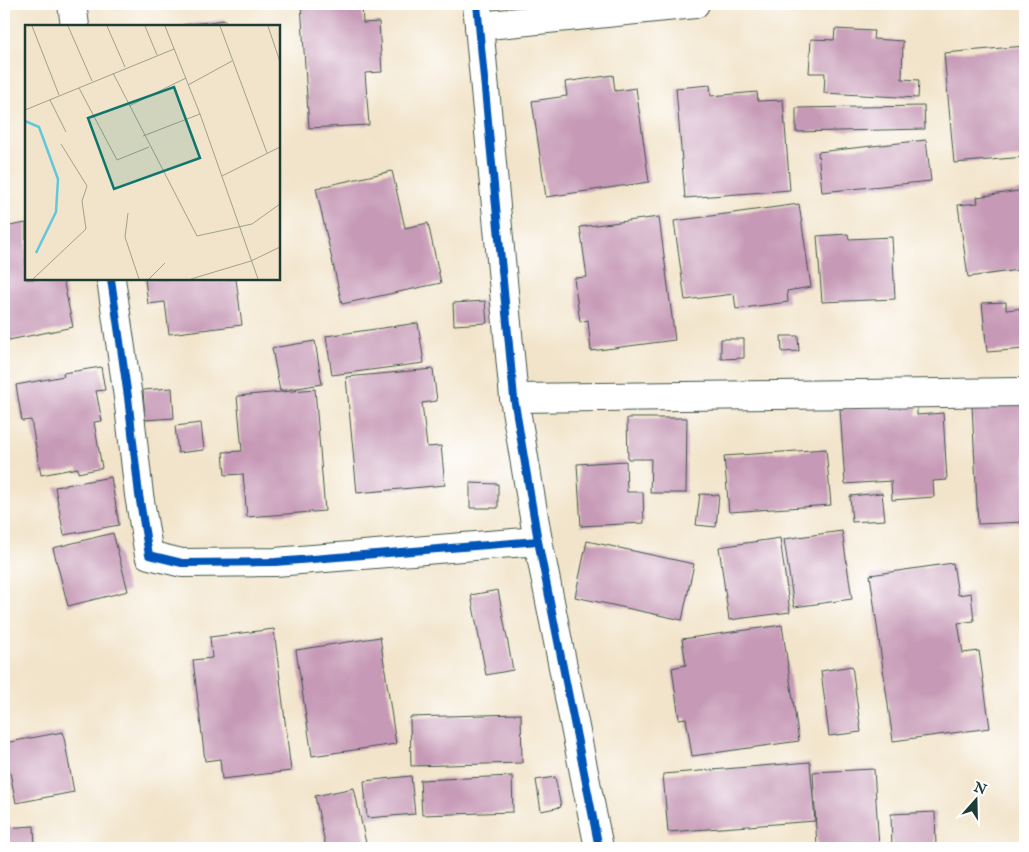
<svg xmlns="http://www.w3.org/2000/svg" width="1029" height="852" font-family="'IM FELL English',serif">
  <rect width="100%" height="100%" fill="#fff"/>
  <filter id="ink" filterUnits="userSpaceOnUse"><feTurbulence type="fractalNoise" baseFrequency=".02" numOctaves="2"/><feDisplacementMap in="SourceGraphic" scale="10" xChannelSelector="R" yChannelSelector="G"/><feConvolveMatrix kernelMatrix="1 2 1 2 8 2 1 2 1" color-interpolation-filters="sRGB"/></filter>
  <filter id="wash" filterUnits="userSpaceOnUse"><feTurbulence type="fractalNoise" baseFrequency=".0096" numOctaves="4" result="noise"/><feDisplacementMap in="SourceGraphic" scale="20" xChannelSelector="R" yChannelSelector="G"/><feGaussianBlur stdDeviation="1.12" result="paint"/><feColorMatrix in="noise" values="0 0 0 0 0 0 0 0 0 0 0 0 0 0 0 0 0 1.4 0 .05"/><feComposite in="paint" operator="in"/></filter>
  <g filter="url(#wash)">
    <rect width="100%" height="100%" fill="#f2e4ca"/>
    <g id="blocks">
      <g fill="#c699b6">
        <polygon points="301,4 362,4 363,23 379,22 382,72 365,73 369,125 309,128"/>
        <polygon points="225,20 226,26 184,26 184,25"/>
        <polygon points="835,29 874,31 873,39 903,41 902,79 919,80 918,98 824,93 825,73 809,73 811,39 834,40"/>
        <polygon points="1025,46 1025,157 954,163 944,53"/>
        <polygon points="613,75 615,91 636,88 649,182 546,197 532,101 567,96 565,82"/>
        <polygon points="710,85 711,96 757,92 758,101 783,100 790,190 685,198 676,88"/>
        <polygon points="924,106 925,129 796,132 796,108"/>
        <polygon points="926,140 931,181 822,192 818,152"/>
        <polygon points="392,171 405,228 428,223 441,283 342,304 316,188"/>
        <polygon points="1025,190 1025,269 968,277 958,205 978,203 977,197"/>
        <polygon points="799,204 811,287 787,291 788,302 736,309 734,294 685,300 674,221"/>
        <polygon points="659,217 675,340 591,351 588,320 580,322 574,278 587,277 580,227"/>
        <polygon points="26,223 26,279 63,279 73,327 4,341 4,227"/>
        <polygon points="848,234 849,239 892,237 895,299 822,302 817,236"/>
        <polygon points="145,279 236,279 242,325 169,334 165,302 148,304"/>
        <polygon points="485,301 487,323 454,325 453,303"/>
        <polygon points="1006,302 1006,310 1025,308 1025,349 987,352 982,303"/>
        <polygon points="418,323 424,363 332,375 326,336"/>
        <polygon points="781,336 798,336 799,351 782,352"/>
        <polygon points="721,339 744,339 744,358 721,359"/>
        <polygon points="315,341 322,384 280,391 272,348"/>
        <polygon points="101,367 105,390 96,391 102,421 94,422 102,468 78,473 78,468 41,475 31,420 22,421 16,385 64,376 63,373"/>
        <polygon points="433,369 437,401 422,403 427,447 441,446 445,485 357,493 346,377"/>
        <polygon points="172,388 174,418 145,420 143,390"/>
        <polygon points="315,389 325,511 247,517 243,474 225,475 223,452 242,451 237,396"/>
        <polygon points="1025,403 1025,522 978,524 972,406"/>
        <polygon points="917,404 917,415 943,413 947,480 933,481 934,497 892,500 891,481 845,484 840,409"/>
        <polygon points="627,418 687,418 686,493 650,493 651,459 628,459"/>
        <polygon points="201,423 204,450 178,453 175,426"/>
        <polygon points="826,449 831,505 729,512 724,456"/>
        <polygon points="626,461 627,492 643,492 644,523 581,526 577,464"/>
        <polygon points="111,477 119,525 64,535 55,487"/>
        <polygon points="470,483 498,484 498,508 470,508"/>
        <polygon points="882,493 885,520 852,522 850,496"/>
        <polygon points="700,494 719,495 716,527 696,525"/>
        <polygon points="842,531 852,599 794,607 784,539"/>
        <polygon points="113,533 128,591 68,606 53,548"/>
        <polygon points="780,538 790,612 729,620 719,547"/>
        <polygon points="587,541 694,564 682,620 575,597"/>
        <polygon points="953,563 958,595 971,593 974,621 958,623 963,653 979,651 990,728 893,741 870,575"/>
        <polygon points="498,590 513,670 486,675 471,595"/>
        <polygon points="782,625 799,741 692,756 686,718 679,719 672,668 686,665 682,639"/>
        <polygon points="274,629 291,771 222,779 220,759 205,761 193,660 212,658 210,637"/>
        <polygon points="380,637 396,744 312,756 296,650"/>
        <polygon points="852,666 861,732 829,736 821,671"/>
        <polygon points="521,714 522,763 411,766 410,717"/>
        <polygon points="63,732 74,792 16,803 4,743"/>
        <polygon points="810,762 815,821 668,832 663,774"/>
        <polygon points="874,769 879,848 817,848 813,772"/>
        <polygon points="411,776 415,814 367,818 364,781"/>
        <polygon points="512,776 513,812 422,815 420,780"/>
        <polygon points="555,777 561,807 541,811 536,780"/>
        <polygon points="354,788 367,848 326,848 315,796"/>
        <polygon points="935,812 936,848 892,848 891,814"/>
        <polygon points="34,826 35,848 4,848 4,828"/>
      </g>
    </g>
  </g>
  <g filter="url(#ink)">
    <use href="#blocks" fill-opacity="0" stroke="#3f564a" stroke-width="1"/>
    <g fill="none" stroke-linecap="round" stroke-linejoin="round">
      <defs>
        <g id="street">
          <polyline points="72,4 75,26"/>
          <polyline points="477,4 514,398 538,541 599,848"/>
          <polyline points="479,26 695,4"/>
          <polyline points="111,279 128,397 139,495 149,555 182,563 275,562 538,541"/>
          <polyline points="514,398 1025,392"/>
        </g>
      </defs>
      <use href="#street" stroke="#3f564a" stroke-width="30"/>
      <use href="#street" stroke="#fff" stroke-width="28"/>
      <defs>
        <g id="cycleway">
          <polyline points="477,4 514,398 538,541 599,848"/>
          <polyline points="111,279 128,397 139,495 149,555 182,563 275,562 538,541"/>
        </g>
      </defs>
      <use href="#cycleway" stroke="#fff" stroke-width="11"/>
      <use href="#cycleway" stroke="#0057b8" stroke-width="8"/>
    </g>
  </g>
  <g transform="translate(25 25)">
    <rect width="255" height="255" fill="#f2e4ca"/>
    <path fill="none" stroke="#60c7dd" stroke-width="2.5" d="M0,96L14,102L33,154L31,187L11,228"/>
    <path fill="none" stroke="#9ea18e" stroke-width="1" d="M7,1L34,70M43,1L67,56M82,1L100,42M120,1L132,30M140,1L175,89L233,254M195,1L242,128M243,1L255,37M88,48L172,211L227,199L255,179M163,60L207,36M54,63L92,135L124,122M25,75L41,107M104,81L161,53M0,85L149,24M118,111L175,89M197,151L255,122M103,188L100,212L114,254M8,254L61,204L57,176L62,161L36,119M124,254L140,238M166,254L226,236L255,222"/>
    <path fill="#0f766e" fill-opacity="0.15" stroke="#0f766e" stroke-width="2.5" d="M149,62L175,133L89,164L63,93Z"/>
    <rect width="255" height="255" fill="none" stroke="#1f3d34" stroke-width="2.5"/>
  </g>
  <rect width="1029" height="852" fill="none" stroke="#fff" stroke-width="20"/>
  <g transform="translate(976 800) rotate(20)" stroke="#ffffff" stroke-width="4" paint-order="stroke">
  <path d="M0-4L9 19L0 12L-9 19Z" fill="#1f3d34"/>
  <text y="-8" font-size="14" font-weight="bold" text-anchor="middle" fill="#1f3d34">N</text>
  </g>
</svg>
